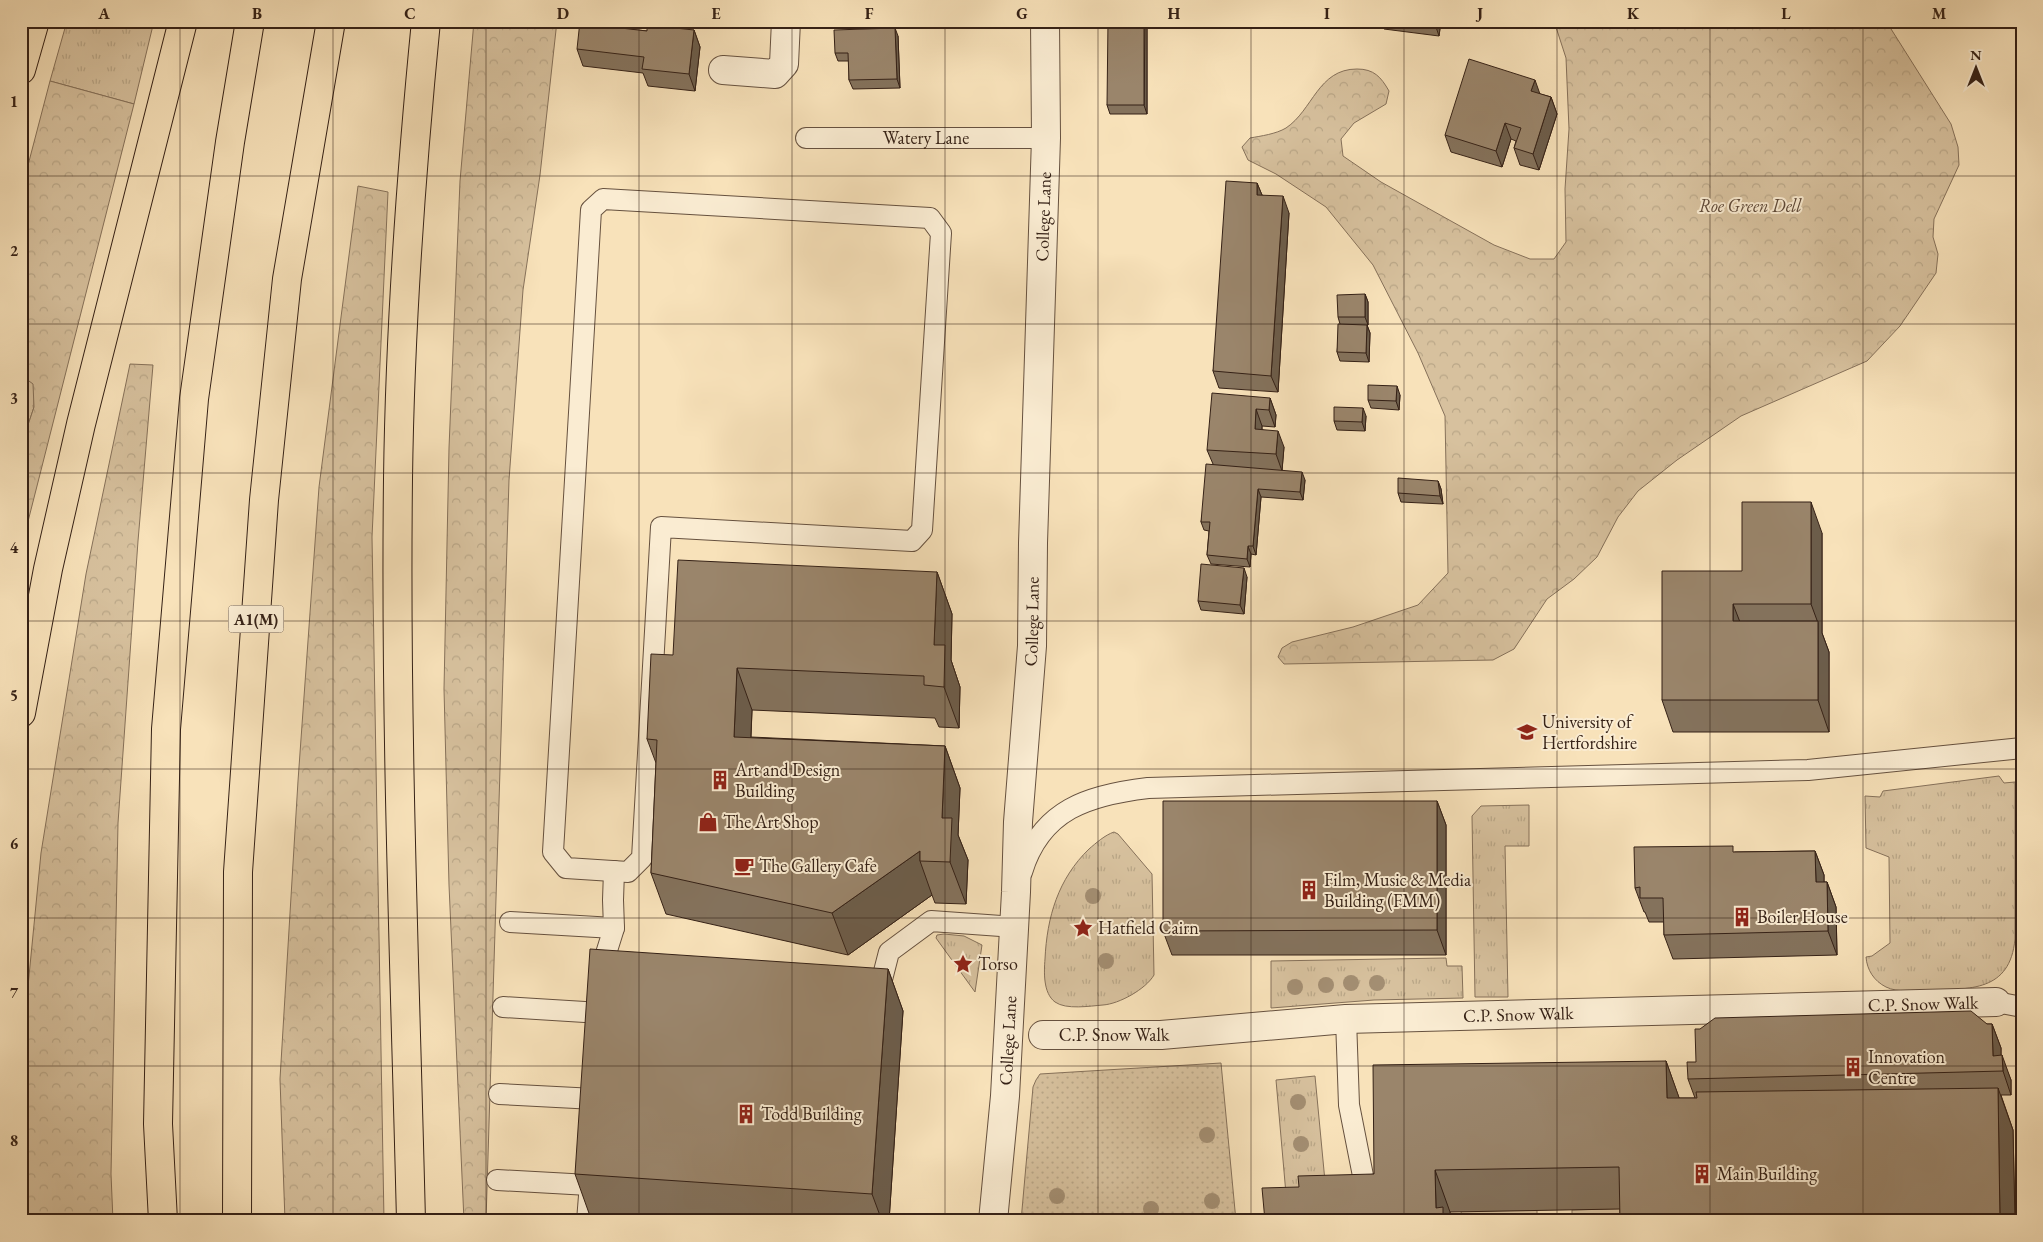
<svg xmlns="http://www.w3.org/2000/svg" width="2043" height="1242" font-family="'EB Garamond',serif">
  <defs>
    <pattern id="grass-tufts" width="24" height="20" patternUnits="userSpaceOnUse" patternTransform="scale(1.25)"><rect width="24" height="20" fill="#d7c19e"/><path d="M3 7l-1-3M5 7V3M7 7l1-3M15 17l-1-3M17 17v-4M19 17l1-3" fill="none" stroke="#b9a687"/></pattern>
    <pattern id="forest-crowns" width="20" height="18" patternUnits="userSpaceOnUse" patternTransform="scale(1.25)"><rect width="20" height="18" fill="#d7c19e"/><path d="M2 6a3 3 0 1 1 6 0M12 15a3 3 0 1 1 6 0" fill="none" stroke="#b9a687"/></pattern>
    <pattern id="park-dots" width="8" height="8" patternUnits="userSpaceOnUse" patternTransform="scale(1.25)"><rect width="8" height="8" fill="#d7c19e"/><path d="M2 2h.1M6 6h.1" fill="none" stroke="#b9a687" stroke-width="1.8" stroke-linecap="round"/></pattern>
  </defs>
  <rect width="100%" height="100%" fill="#f8e2ba"/>
  <filter id="stains"><feTurbulence type="fractalNoise" baseFrequency=".004" numOctaves="4"/><feColorMatrix values="0 0 0 0 .2 0 0 0 0 .09 0 0 0 0 .02 0 0 0 .5 -.17"/></filter>
  <radialGradient id="worn" r=".72"><stop offset=".6" stop-color="#630" stop-opacity="0"/><stop offset="1" stop-color="#630" stop-opacity=".3"/></radialGradient>
  <g fill="url(#grass-tufts)" stroke="#86715a">
    <polygon points="67,21 154,21 134,104 50,81"/>
    <polygon points="21,375 34,384 34,407 21,446"/>
    <path d="M1999,776L2004,783L2015,782V939C2010,992 1970,989 1928,990C1915,990 1898,993 1886,987C1874,981 1867,970 1866,957L1872,956L1890,943L1889,857L1866,848L1865,796L1880,797L1883,791Z"/>
    <polygon points="1529,805 1529,846 1505,846 1508,997 1475,997 1472,816 1481,806"/>
    <path d="M1114,832L1118,834L1152,874L1154,975C1146,989 1119,1004 1103,1005C1090,1006 1066,1010 1055,1002C1043,993 1044,972 1045,959C1047,917 1058,879 1089,849C1096,843 1105,835 1114,832Z"/>
    <polygon points="944,934 964,936 982,945 975,992 936,938 937,935"/>
    <polygon points="1446,958 1447,966 1462,966 1463,998 1374,1000 1271,1008 1271,961"/>
    <polygon points="1315,1076 1328,1213 1288,1217 1276,1080"/>
    <polygon points="1634,1208 1635,1221 1572,1221 1572,1210"/>
    <polygon points="1537,1210 1537,1221 1462,1221 1461,1211"/>
  </g>
  <g fill="url(#forest-crowns)" stroke="#86715a">
    <polygon points="474,21 557,21 540,175 523,290 509,480 486,1221 464,1221 449,885 444,689 449,448 460,181"/>
    <path d="M1554,21H1886L1951,124L1958,147L1959,165L1934,219L1933,237L1938,254L1936,273L1900,326L1867,361L1741,416L1677,460L1638,491L1618,517L1597,557L1574,579L1547,599L1514,649L1493,660L1284,664L1278,657L1282,648L1292,642L1353,627L1418,605L1448,573L1445,416L1418,353L1373,265L1326,207L1276,174L1248,160L1242,147L1250,138C1261,136 1276,134 1286,128C1313,110 1318,69 1357,69C1374,69 1381,77 1389,91L1386,104L1354,123L1341,139L1343,156L1381,182L1494,245L1530,259H1554L1566,242L1565,189L1569,129L1566,58Z"/>
    <polygon points="50,81 134,104 21,549 21,446 34,407 33,384 21,375 21,192"/>
    <polygon points="358,186 388,192 372,537 384,1221 285,1221 280,1079 298,781 319,487"/>
    <polygon points="130,364 153,365 138,541 118,823 111,1174 113,1221 21,1221 21,1058 41,853 86,574"/>
  </g>
  <polygon fill="url(#park-dots)" stroke="#86715a" points="1221,1063 1236,1221 1021,1221 1033,1087 1036,1080 1040,1074"/>
  <g fill="none" stroke-linecap="round" stroke-linejoin="round">
    <defs>
      <g id="lane">
        <path id="s1" d="M806,138H1046"/>
        <polygon points="603,199 930,218 941,233 922,530 912,541 661,527 642,858 628,872 566,868 553,852 591,210"/>
        <path d="M1022,872C1041,809 1089,795 1148,788L1808,770L2022,748"/>
        <polyline points="510,922 614,928"/>
        <polyline points="603,977 604,960 614,928 613,900 614,871"/>
        <polyline points="878,995 889,952 931,921 1015,927"/>
        <polyline points="1996,1002 2022,1007"/>
        <polyline points="503,1007 601,1013"/>
        <polyline points="1346,1019 1349,1105 1367,1196"/>
        <polyline points="499,1094 595,1099"/>
        <polyline points="497,1180 589,1185"/>
        <polyline points="587,1221 590,1183"/>
      </g>
      <g id="street">
        <polyline points="723,70 775,74 784,64 786,21"/>
        <path id="s2" d="M1043,1035H1161L1346,1019L1996,1002"/>
        <path id="s3" d="M993,1221L1005,1096L1016,892L1018,822L1032,646L1033,543L1046,138L1045,21"/>
      </g>
      <polyline id="primary" points="21,70 35,21"/>
      <g id="highway">
        <polyline points="21,713 48,569 81,424 183,21"/>
        <polyline points="163,1221 158,1124 166,729 194,399 230,142 250,21"/>
        <polyline points="237,1221 238,872 264,500 287,279 331,21"/>
        <path d="M411,1221C405,974 395,726 398,479C400,326 411,173 426,21"/>
      </g>
    </defs>
    <use href="#lane" stroke="#66513f" stroke-width="22"/>
    <use href="#street" stroke="#66513f" stroke-width="30"/>
    <use href="#primary" stroke="#352116" stroke-width="30"/>
    <use href="#highway" stroke="#352116" stroke-width="30"/>
    <use href="#lane" stroke="#faecd2" stroke-width="20"/>
    <use href="#street" stroke="#faecd2" stroke-width="28"/>
    <use href="#primary" stroke="#f8e2ba" stroke-width="28"/>
    <use href="#highway" stroke="#f8e2ba" stroke-width="28"/>
  </g>
  <g fill="#a38e72">
    <circle cx="1093" cy="896" r="8"/>
    <circle cx="1106" cy="961" r="8"/>
    <circle cx="1351" cy="983" r="8"/>
    <circle cx="1377" cy="983" r="8"/>
    <circle cx="1326" cy="985" r="8"/>
    <circle cx="1295" cy="987" r="8"/>
    <circle cx="1298" cy="1102" r="8"/>
    <circle cx="1207" cy="1135" r="8"/>
    <circle cx="1301" cy="1144" r="8"/>
    <circle cx="1057" cy="1196" r="8"/>
    <circle cx="1212" cy="1201" r="8"/>
    <circle cx="1151" cy="1209" r="8"/>
  </g>
  <g fill="#84725c" stroke="#352116">
    <polygon points="856,21 922,21 923,24 857,25"/>
    <polygon points="1145,21 1147,29 1147,114 1110,114 1107,105"/>
    <polygon points="1381,21 1441,21 1439,36 1384,29"/>
    <polygon points="611,25 611,27 647,31 694,30 700,47 695,91 648,86 643,73 583,66 577,49"/>
    <polygon points="898,36 900,88 853,89 849,80 849,61 838,61 835,53"/>
    <polygon points="1540,94 1551,97 1557,114 1539,170 1520,165 1514,148 1516,141 1511,139 1502,167 1451,152 1445,135"/>
    <polygon points="1257,183 1262,195 1289,213 1278,392 1219,388 1213,371"/>
    <polygon points="1365,294 1368,302 1368,325 1367,325 1370,333 1369,362 1340,361 1337,352 1340,324 1338,317"/>
    <polygon points="1400,395 1399,410 1371,408 1368,400"/>
    <polygon points="1270,398 1276,415 1275,427 1262,426 1262,429 1284,447 1282,470 1305,480 1303,500 1261,497 1256,555 1251,554 1250,567 1211,564 1207,555 1209,531 1204,530 1201,522 1213,464 1207,450"/>
    <polygon points="1366,416 1365,431 1337,430 1334,421"/>
    <polygon points="1438,481 1441,489 1443,504 1401,502 1398,493"/>
    <polygon points="1822,533 1822,633 1829,652 1829,732 1673,732 1662,700 1742,571"/>
    <polygon points="937,572 952,614 951,660 960,687 959,728 939,727 935,718 752,710 751,737 945,746 960,788 958,835 968,860 966,904 935,903 932,895 848,955 666,914 651,873 656,763 647,739 673,655"/>
    <polygon points="1247,577 1244,614 1201,610 1198,601"/>
    <polygon points="1437,801 1446,825 1446,955 1172,955 1163,931"/>
    <polygon points="1815,851 1824,875 1824,882 1827,882 1836,907 1837,955 1673,959 1664,935 1664,922 1649,922 1645,912 1644,912 1635,888 1735,852"/>
    <polygon points="888,969 903,1011 889,1221 658,1221 590,1216 575,1174"/>
    <polygon points="1987,1024 1992,1024 2001,1048 2001,1056 2011,1080 2011,1095 2001,1095 2013,1130 2015,1221 1620,1221 1620,1209 1450,1212 1450,1221 1265,1221 1299,1187 1374,1174 1666,1061 1679,1098 1695,1098 1688,1079 1696,1062"/>
  </g>
  <g fill="#6c5d4b" stroke="#352116">
    <polygon points="604,21 610,21 611,25 609,43 603,26"/>
    <polygon points="1145,21 1147,29 1147,114 1144,105"/>
    <polygon points="1434,21 1441,21 1439,36"/>
    <polygon points="895,28 898,36 900,88 897,79"/>
    <polygon points="694,30 700,47 695,91 689,74"/>
    <polygon points="1535,80 1541,97 1531,91"/>
    <polygon points="1551,97 1557,114 1539,170 1533,154"/>
    <polygon points="1505,123 1511,139 1502,167 1496,151"/>
    <polygon points="1257,183 1264,200 1257,195"/>
    <polygon points="1283,196 1289,213 1278,392 1271,376"/>
    <polygon points="1365,294 1368,302 1368,325 1365,317"/>
    <polygon points="1367,325 1370,333 1369,362 1366,353"/>
    <polygon points="1397,386 1400,395 1399,410 1396,401"/>
    <polygon points="1270,398 1276,415 1275,427 1269,410"/>
    <polygon points="1363,408 1366,416 1365,431 1362,422"/>
    <polygon points="1256,409 1262,426 1261,446 1255,429"/>
    <polygon points="1278,431 1284,447 1282,471 1276,454"/>
    <polygon points="1302,472 1305,480 1303,500 1300,492"/>
    <polygon points="1438,481 1441,489 1443,504 1440,496"/>
    <polygon points="1258,489 1261,497 1256,555 1253,546"/>
    <polygon points="1811,502 1822,533 1822,633 1829,652 1829,732 1818,700 1818,623 1811,604"/>
    <polygon points="1248,546 1251,554 1250,567 1247,559"/>
    <polygon points="1244,568 1247,577 1244,614 1240,605"/>
    <polygon points="937,572 952,614 951,660 960,687 959,728 944,687 934,645"/>
    <polygon points="1733,604 1745,635 1733,621"/>
    <polygon points="737,668 752,710 749,778 734,737"/>
    <polygon points="945,746 960,788 958,835 968,860 966,904 950,862 942,818"/>
    <polygon points="1437,801 1446,825 1446,955 1437,930"/>
    <polygon points="920,851 920,861 932,895 848,955 832,913"/>
    <polygon points="1815,851 1824,875 1824,907 1816,882"/>
    <polygon points="1827,882 1836,907 1837,955 1828,931"/>
    <polygon points="888,969 903,1011 889,1221 882,1221 872,1194"/>
    <polygon points="1992,1024 2001,1048 2001,1071 1993,1056"/>
    <polygon points="2002,1055 2011,1080 2011,1095 2003,1071"/>
    <polygon points="1666,1061 1681,1103 1667,1098"/>
    <polygon points="1998,1088 2013,1130 2015,1221 2000,1221"/>
    <polygon points="1435,1170 1450,1212 1450,1221 1440,1221 1436,1208"/>
  </g>
  <g fill="#9a856b" stroke="#352116">
    <polygon points="580,21 604,21 603,26 647,31 647,25 694,30 689,74 642,69 644,57 577,49"/>
    <polygon points="1108,21 1144,21 1144,105 1107,105"/>
    <polygon points="895,28 897,79 849,80 848,53 835,53 834,30"/>
    <polygon points="1469,59 1535,80 1531,91 1551,97 1533,154 1514,148 1521,128 1505,123 1496,151 1445,135"/>
    <polygon points="1226,181 1257,183 1257,195 1283,196 1271,376 1213,371"/>
    <polygon points="1365,294 1365,317 1338,317 1337,295"/>
    <polygon points="1338,324 1367,325 1366,353 1337,352"/>
    <polygon points="1368,385 1397,386 1396,401 1368,400"/>
    <polygon points="1212,393 1270,398 1269,410 1256,409 1255,429 1278,431 1276,454 1207,450"/>
    <polygon points="1334,407 1363,408 1362,422 1334,421"/>
    <polygon points="1206,464 1302,472 1300,492 1258,489 1253,546 1248,546 1247,559 1207,555 1210,522 1201,522"/>
    <polygon points="1398,478 1438,481 1440,496 1398,493"/>
    <polygon points="1742,502 1811,502 1811,604 1733,604 1733,621 1818,621 1818,700 1662,700 1662,571 1742,571"/>
    <polygon points="678,560 937,572 934,645 945,645 944,687 924,685 924,676 737,668 734,737 945,746 942,818 952,818 950,862 920,861 920,851 832,913 651,873 657,740 647,739 651,654 673,655"/>
    <polygon points="1201,564 1244,568 1240,605 1198,601"/>
    <polygon points="1163,801 1437,801 1437,930 1163,931"/>
    <polygon points="1733,846 1733,852 1815,851 1816,882 1827,882 1828,931 1664,935 1663,898 1640,898 1640,887 1635,888 1634,847"/>
    <polygon points="590,949 888,969 872,1194 575,1174"/>
    <polygon points="1971,1011 1987,1024 1992,1024 1993,1056 2002,1055 2003,1071 1688,1079 1687,1062 1696,1062 1695,1029 1700,1029 1715,1018"/>
    <polygon points="1666,1061 1667,1098 1697,1098 1696,1092 1998,1088 2000,1221 1620,1221 1619,1167 1435,1170 1436,1208 1443,1207 1443,1221 1265,1221 1262,1188 1299,1187 1298,1176 1374,1174 1373,1065"/>
  </g>
  <path fill="none" stroke="#352116" stroke-width="1" stroke-opacity="0.55" d="M180,21V1221M333,21V1221M486,21V1221M639,21V1221M792,21V1221M945,21V1221M1098,21V1221M1251,21V1221M1404,21V1221M1557,21V1221M1710,21V1221M1863,21V1221M21,176H2022M21,324H2022M21,473H2022M21,621H2022M21,769H2022M21,918H2022M21,1066H2022"/>
  <defs>
    <symbol id="university-bare" viewBox="-9 -9 18 18"><path d="M0-5L7-2L0 1L-7-2ZM-4 1L0 2.5L4 1V4Q0 6-4 4Z" fill="#8f2418" stroke="#faecd2" stroke-width="2.5" paint-order="stroke"/></symbol>
    <symbol id="building-bare" viewBox="-9 -9 18 18"><path d="M-4-6H4V6H1V3H-1V6H-4ZM-2.5-4.3h1.7v1.8h-1.7ZM.8-4.3h1.7v1.8H.8ZM-2.5-1h1.7V.8h-1.7ZM.8-1h1.7V.8H.8Z" fill="#8f2418" stroke="#faecd2" stroke-width="2.5" paint-order="stroke"/></symbol>
    <symbol id="shop-bare" viewBox="-9 -9 18 18"><path d="M-5-2.5h2.3a2.7 3.5 0 0 1 5.4 0H5L5.5 6h-11ZM-1.5-2.5h3a1.5 2.3 0 0 0-3 0Z" fill="#8f2418" stroke="#faecd2" stroke-width="2.5" paint-order="stroke"/></symbol>
    <symbol id="cafe-bare" viewBox="-9 -9 18 18"><path d="M-5.5-4.5H6V0H3Q3 3.5 0 3.5H-2.5Q-5.5 3.5-5.5 0ZM3-3.2v2h1.7v-2ZM-6 4.5H4V6H-6Z" fill="#8f2418" stroke="#faecd2" stroke-width="2.5" paint-order="stroke"/></symbol>
    <symbol id="sight-bare" viewBox="-9 -9 18 18"><path d="M0-6L1.8-2.2L6-1.7L2.9 1.2L3.7 5.4L0 3.3L-3.7 5.4L-2.9 1.2L-6-1.7L-1.8-2.2Z" fill="#8f2418" stroke="#faecd2" stroke-width="2.5" paint-order="stroke"/></symbol>
  </defs>
  <g fill-rule="evenodd">
    <use href="#university-bare" x="1513" y="718" width="28" height="28"/>
    <use href="#building-bare" x="706" y="766" width="28" height="28"/>
    <use href="#shop-bare" x="694" y="808" width="28" height="28"/>
    <use href="#cafe-bare" x="730" y="852" width="28" height="28"/>
    <use href="#building-bare" x="1295" y="876" width="28" height="28"/>
    <use href="#building-bare" x="1728" y="903" width="28" height="28"/>
    <use href="#sight-bare" x="1069" y="914" width="28" height="28"/>
    <use href="#sight-bare" x="949" y="950" width="28" height="28"/>
    <use href="#building-bare" x="1839" y="1053" width="28" height="28"/>
    <use href="#building-bare" x="732" y="1100" width="28" height="28"/>
    <use href="#building-bare" x="1688" y="1160" width="28" height="28"/>
  </g>
  <g text-anchor="middle" stroke-width="4" stroke-linejoin="round" paint-order="stroke">
    <rect fill="#faecd2" stroke="#705e4e" stroke-width="1" x="228.5" y="605.5" width="55" height="27" rx="4"/>
    <g font-size="16" font-weight="bold" fill="#352116">
      <text x="256" y="625">A1(M)</text>
    </g>
    <g font-size="18" fill="#352116" stroke="#faecd2">
      <text dy="6" stroke="none"><textPath href="#s1" startOffset="120">Watery Lane</textPath></text>
      <text dy="6" stroke="none"><textPath href="#s3" startOffset="1006">College Lane</textPath></text>
      <text dy="6" stroke="none"><textPath href="#s3" startOffset="601">College Lane</textPath></text>
      <text dy="6" stroke="none"><textPath href="#s2" startOffset="881">C.P. Snow Walk</textPath></text>
      <text dy="6" stroke="none"><textPath href="#s2" startOffset="476">C.P. Snow Walk</textPath></text>
      <text dy="6" stroke="none"><textPath href="#s2" startOffset="71">C.P. Snow Walk</textPath></text>
      <text dy="6" stroke="none"><textPath href="#s3" startOffset="181">College Lane</textPath></text>
    </g>
    <g font-size="18" font-style="italic" fill="#5e4938" stroke="#faecd2">
      <text x="1750" y="212">Roe Green Dell</text>
    </g>
    <g font-size="18" fill="#352116" stroke="#faecd2" text-anchor="start">
      <text x="1542" y="728">University of<tspan x="1542" dy="21">Hertfordshire</tspan></text>
      <text x="735" y="776">Art and Design<tspan x="735" dy="21">Building</tspan></text>
      <text x="723" y="828">The Art Shop</text>
      <text x="759" y="872">The Gallery Cafe</text>
      <text x="1324" y="886">Film, Music &amp; Media<tspan x="1324" dy="21">Building (FMM)</tspan></text>
      <text x="1757" y="923">Boiler House</text>
      <text x="1098" y="934">Hatfield Cairn</text>
      <text x="978" y="970">Torso</text>
      <text x="1868" y="1063">Innovation<tspan x="1868" dy="21">Centre</tspan></text>
      <text x="761" y="1120">Todd Building</text>
      <text x="1717" y="1180">Main Building</text>
    </g>
  </g>
  <rect width="2043" height="1242" fill="none" stroke="#f8e2ba" stroke-width="55"/>
  <g transform="translate(1976 68)" stroke="#faecd2" stroke-width="4" paint-order="stroke">
  <path d="M0-4L9 19L0 12L-9 19Z" fill="#352116"/>
  <text y="-8" font-size="14" font-weight="bold" text-anchor="middle" fill="#352116">N</text>
  </g>
  <rect x="28" y="28" width="1988" height="1186" fill="none" stroke="#352116" stroke-width="2"/>
  <g font-size="16" text-anchor="middle" font-weight="bold" fill="#352116">
    <text x="104" y="19">A</text>
    <text x="257" y="19">B</text>
    <text x="410" y="19">C</text>
    <text x="563" y="19">D</text>
    <text x="716" y="19">E</text>
    <text x="869" y="19">F</text>
    <text x="1022" y="19">G</text>
    <text x="1174" y="19">H</text>
    <text x="1327" y="19">I</text>
    <text x="1480" y="19">J</text>
    <text x="1633" y="19">K</text>
    <text x="1786" y="19">L</text>
    <text x="1939" y="19">M</text>
    <text x="14" y="107">1</text>
    <text x="14" y="256">2</text>
    <text x="14" y="404">3</text>
    <text x="14" y="553">4</text>
    <text x="14" y="701">5</text>
    <text x="14" y="849">6</text>
    <text x="14" y="998">7</text>
    <text x="14" y="1146">8</text>
  </g>
  <rect width="100%" height="100%" filter="url(#stains)"/>
  <rect width="100%" height="100%" fill="url(#worn)"/>
</svg>
